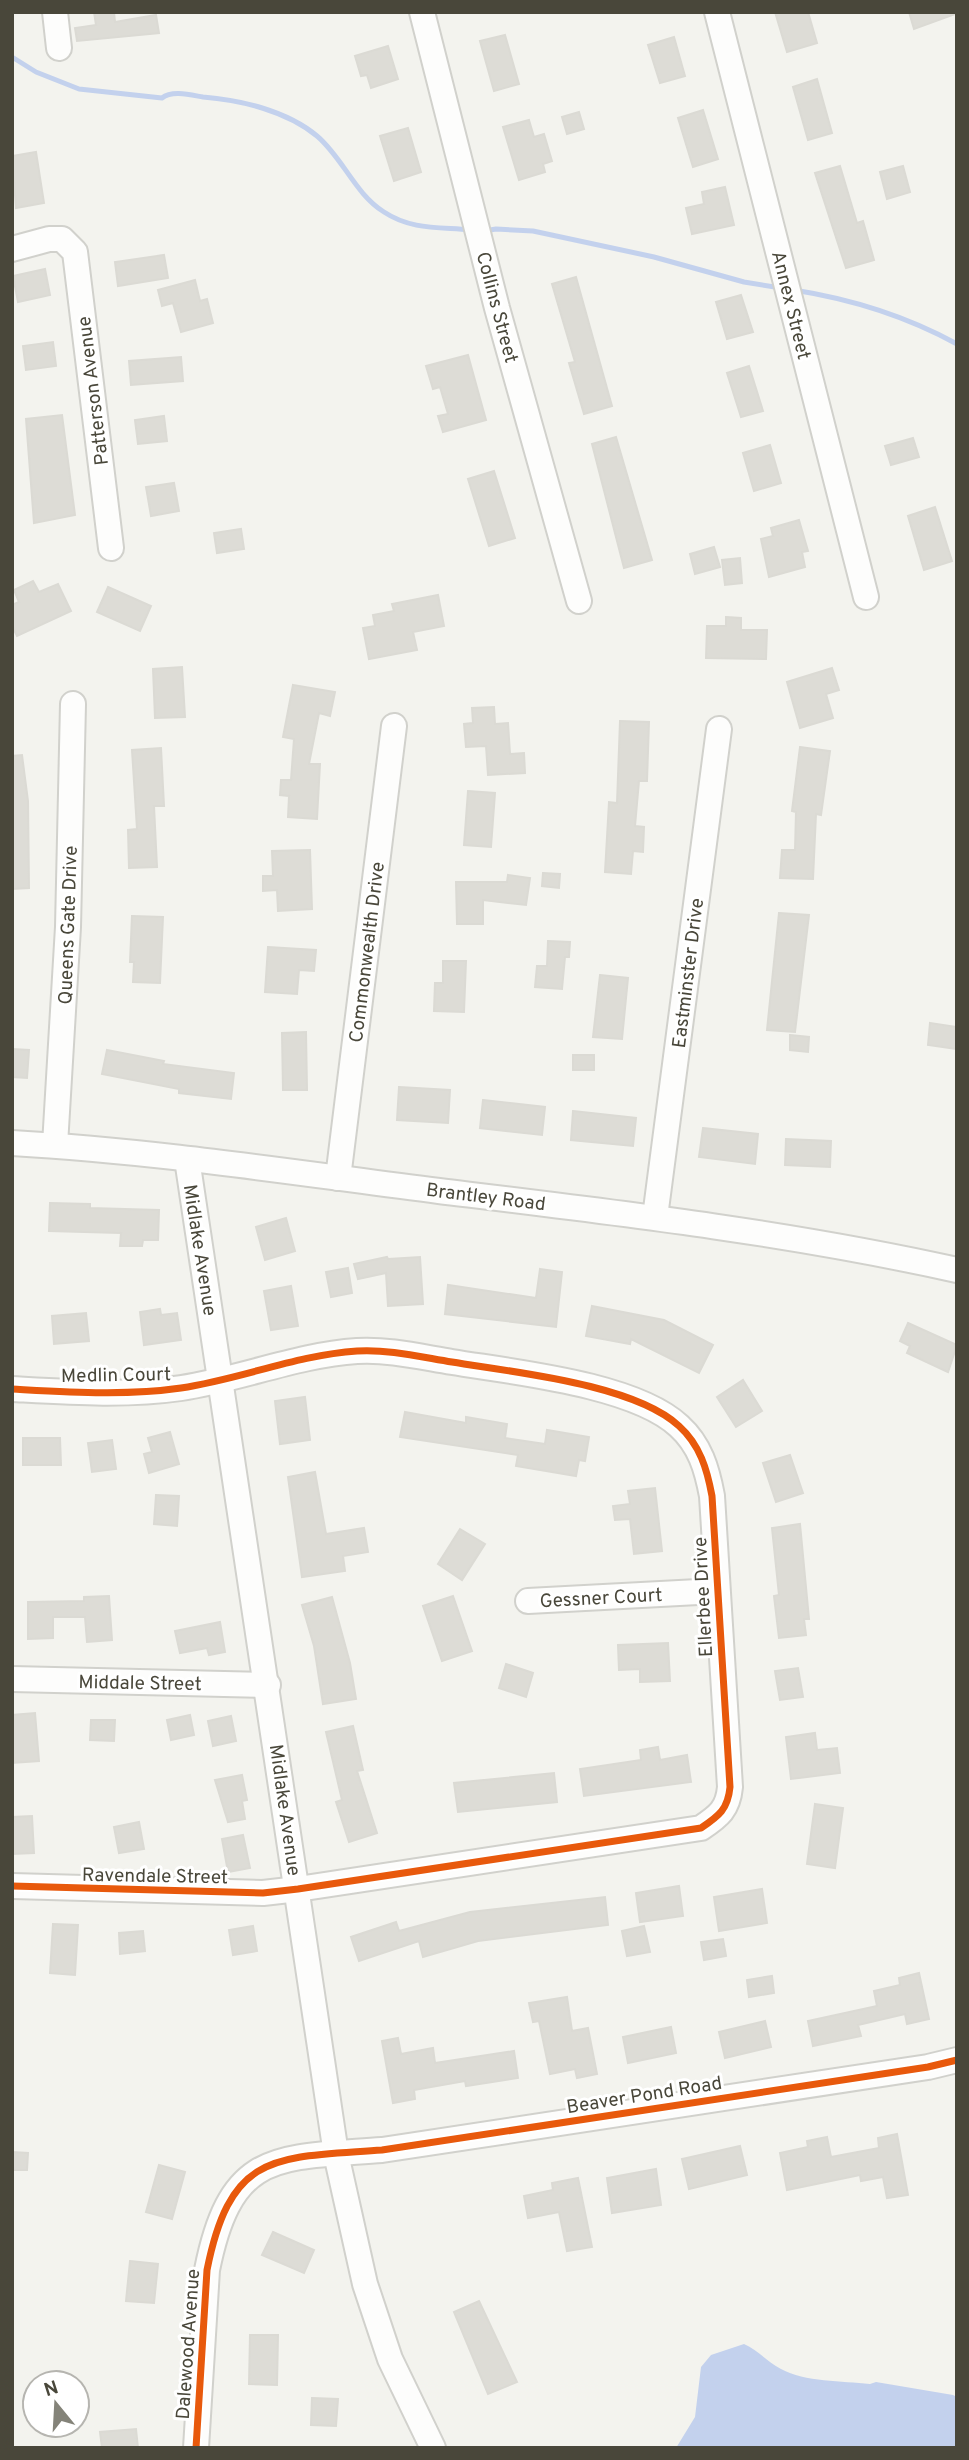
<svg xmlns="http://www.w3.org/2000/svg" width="969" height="2460" font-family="Overpass,sans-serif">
  <rect width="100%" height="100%" fill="#f3f3ee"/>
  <path fill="#c3d1ed" d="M744,2344C758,2350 767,2362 781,2369C805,2382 842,2381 870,2384L876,2382L953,2395L957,2397V2448H676L695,2417L701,2367L711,2355Z"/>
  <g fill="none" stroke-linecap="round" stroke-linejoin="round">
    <g stroke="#c3d1ed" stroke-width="5">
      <path d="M12,57L36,72L79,89L162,98C172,90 191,95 203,97C241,100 287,111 317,136C343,158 355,194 384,212C411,230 440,227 470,230"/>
      <polyline points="484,231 496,229 533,231 654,257 744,282 781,288"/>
      <path d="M794,290C851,299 906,316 957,344"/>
    </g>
  </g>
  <g fill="#dddcd6" stroke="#dbdad4" stroke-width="2">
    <polygon points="94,12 114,12 115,22 156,15 159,33 77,41 75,28 96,25"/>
    <polygon points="775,12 808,12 817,43 787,52"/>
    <polygon points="909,12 955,12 955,14 914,29"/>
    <polygon points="505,35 519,84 494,91 480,41"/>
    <polygon points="674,37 685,76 660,83 648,45"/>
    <polygon points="388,46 398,79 371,88 367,75 361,76 355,56"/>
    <polygon points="817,79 832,133 808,140 793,87"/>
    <polygon points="703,110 718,159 693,167 678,118"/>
    <polygon points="579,112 584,129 567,134 562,117"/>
    <polygon points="529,120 534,137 544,134 552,161 543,164 545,172 519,180 503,127"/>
    <polygon points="408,128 421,172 394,181 380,136"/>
    <polygon points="36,152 44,203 16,208 12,156"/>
    <polygon points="840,166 857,223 863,221 874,260 846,268 815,173"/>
    <polygon points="903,166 910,192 887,199 880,172"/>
    <polygon points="725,187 734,225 692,234 686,208 704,204 702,192"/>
    <polygon points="164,255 168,278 118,286 115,262"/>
    <polygon points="45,269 50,295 18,302 13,276"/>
    <polygon points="576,277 612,406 584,414 569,363 575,362 552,284"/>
    <polygon points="195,280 200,301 207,299 213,323 181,332 173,303 162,306 158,290"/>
    <polygon points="741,295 753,332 727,339 716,302"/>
    <polygon points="53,342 56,366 26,370 23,346"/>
    <polygon points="468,355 486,420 443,432 438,416 448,414 440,387 433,389 426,366"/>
    <polygon points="181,357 183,381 131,385 129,361"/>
    <polygon points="749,366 763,411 741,417 727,373"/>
    <polygon points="62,415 75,515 34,523 26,419"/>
    <polygon points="164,416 167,441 138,444 135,420"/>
    <polygon points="616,437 652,560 624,568 592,444"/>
    <polygon points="913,438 919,457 891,465 885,446"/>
    <polygon points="770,445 781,483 754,491 743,453"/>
    <polygon points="494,471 515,538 489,546 468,479"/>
    <polygon points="174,483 179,511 151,516 146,487"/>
    <polygon points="935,507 952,561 924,570 908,516"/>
    <polygon points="799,520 808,551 802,552 805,567 769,577 761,539 773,536 771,528"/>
    <polygon points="241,529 244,549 217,553 214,533"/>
    <polygon points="714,547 720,567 695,574 690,554"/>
    <polygon points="740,558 742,583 725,585 722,560"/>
    <polygon points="33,581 39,592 58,584 71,611 17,636 12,626 12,605 19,602 14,590"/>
    <polygon points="108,587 151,606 140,631 97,612"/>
    <polygon points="438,595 444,626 413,632 417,650 369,659 363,628 375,626 373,615 394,611 392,604"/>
    <polygon points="726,617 741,618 741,630 767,630 766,659 706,658 707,626 726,626"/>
    <polygon points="182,667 185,717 155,718 153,669"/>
    <polygon points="832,668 839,690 826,694 833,718 800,728 787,682"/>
    <polygon points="293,685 335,692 330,716 319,713 309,764 320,764 317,819 288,817 289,796 280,795 281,780 291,780 294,739 283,737"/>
    <polygon points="494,707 495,724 508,723 510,754 524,753 525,773 488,775 486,746 466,747 464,724 473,723 472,708"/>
    <polygon points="620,721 649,722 647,781 639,781 635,826 644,827 643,852 633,851 631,874 605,872 609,802 617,803"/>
    <polygon points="800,747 830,751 821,815 816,814 813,879 780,878 782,850 795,850 796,812 792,811"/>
    <polygon points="161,748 164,806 154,806 157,867 129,868 128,830 137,829 132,750"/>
    <polygon points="22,755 28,801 29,888 12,889 12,756"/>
    <polygon points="468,791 495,793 491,847 464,845"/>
    <polygon points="310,850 312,909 278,911 277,890 263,891 263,876 273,876 272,851"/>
    <polygon points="543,873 560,874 559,888 542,886"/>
    <polygon points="508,875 530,878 526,905 483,900 483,924 457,924 456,882 507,882"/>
    <polygon points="779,913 809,915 795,1032 767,1030"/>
    <polygon points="132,916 163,917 160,983 133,982 134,962 130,962"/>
    <polygon points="548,941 570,942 569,957 565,957 562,989 535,987 537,966 547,966"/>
    <polygon points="268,947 316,950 314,971 299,970 297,994 265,992"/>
    <polygon points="443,961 466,961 464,1012 434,1011 435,983 443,983"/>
    <polygon points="600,975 628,978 622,1039 593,1037"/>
    <polygon points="930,1023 957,1027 957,1049 928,1045"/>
    <polygon points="306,1032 307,1090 283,1090 282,1033"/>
    <polygon points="790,1035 809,1037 808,1052 790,1050"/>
    <polygon points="12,1049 29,1050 27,1078 12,1077"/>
    <polygon points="107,1050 164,1061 163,1064 234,1073 231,1099 179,1093 179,1089 102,1074"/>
    <rect x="573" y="1055" width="21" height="15"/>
    <polygon points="399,1087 450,1090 448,1123 397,1120"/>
    <polygon points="483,1100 545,1107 542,1135 480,1128"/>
    <polygon points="573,1111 636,1118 633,1146 571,1140"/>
    <polygon points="703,1128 758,1134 755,1164 699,1157"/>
    <polygon points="786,1139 831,1141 830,1167 785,1165"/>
    <polygon points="50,1203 90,1204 90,1208 159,1210 158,1240 143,1240 142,1246 120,1246 121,1233 49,1231"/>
    <polygon points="286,1218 295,1251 265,1260 256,1227"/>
    <polygon points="387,1257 388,1259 420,1257 423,1304 388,1306 386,1273 358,1279 354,1264"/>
    <polygon points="348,1268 352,1293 331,1297 326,1272"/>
    <polygon points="540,1269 562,1272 556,1327 445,1314 448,1285 536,1298"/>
    <polygon points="291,1286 298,1326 271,1330 264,1291"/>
    <polygon points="592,1306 664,1320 713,1345 699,1373 631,1339 630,1344 586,1336"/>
    <polygon points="160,1309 161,1315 177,1313 181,1340 144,1345 140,1312"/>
    <polygon points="86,1313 89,1341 54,1344 52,1316"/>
    <polygon points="908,1323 957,1345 948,1372 907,1353 910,1346 900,1341"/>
    <polygon points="743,1380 762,1411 736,1427 717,1397"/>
    <polygon points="305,1397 310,1440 280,1444 275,1401"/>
    <polygon points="405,1412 466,1423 466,1417 507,1424 505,1438 545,1444 547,1430 589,1437 585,1461 579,1460 576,1476 516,1466 518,1455 400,1437"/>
    <polygon points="170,1432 179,1464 149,1473 144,1454 152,1452 148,1438"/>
    <polygon points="23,1438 60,1438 61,1465 23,1465"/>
    <polygon points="112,1440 116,1469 92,1472 88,1443"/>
    <polygon points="790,1455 803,1493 776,1502 763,1463"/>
    <polygon points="315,1472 326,1534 364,1528 368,1552 343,1556 345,1571 302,1577 288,1477"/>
    <polygon points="655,1488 662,1551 634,1554 630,1519 615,1520 613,1506 630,1504 628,1491"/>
    <polygon points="156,1495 179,1496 177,1526 154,1524"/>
    <polygon points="800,1524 809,1619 804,1619 806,1635 779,1638 774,1596 779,1595 772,1528"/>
    <polygon points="460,1529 485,1544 462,1580 438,1564"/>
    <polygon points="109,1596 112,1640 87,1642 85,1617 53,1617 53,1638 28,1639 28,1602 84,1601 84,1597"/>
    <polygon points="453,1596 472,1651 442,1661 423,1606"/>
    <polygon points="332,1597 350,1663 356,1699 323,1704 314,1646 302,1605"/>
    <polygon points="220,1622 225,1652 209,1655 207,1648 180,1653 175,1631"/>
    <polygon points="668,1643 670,1681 640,1682 640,1669 619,1670 618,1645"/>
    <polygon points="506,1664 533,1673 526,1697 499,1688"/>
    <polygon points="798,1668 803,1697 780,1700 775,1671"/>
    <polygon points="35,1713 39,1761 12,1763 12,1715"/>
    <polygon points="190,1715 194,1735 171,1740 167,1720"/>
    <polygon points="231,1716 236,1741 213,1746 208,1721"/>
    <polygon points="91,1720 115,1720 114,1741 90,1740"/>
    <polygon points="353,1726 363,1770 357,1771 377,1833 349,1842 336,1802 342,1800 326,1732"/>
    <polygon points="815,1733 817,1750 837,1748 840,1773 791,1779 786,1737"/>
    <polygon points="658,1747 660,1760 687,1755 691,1782 584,1796 580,1769 641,1760 640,1750"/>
    <polygon points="554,1773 557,1802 458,1812 454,1783"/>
    <polygon points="242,1775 247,1800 242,1801 245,1819 228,1822 215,1780"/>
    <polygon points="815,1804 843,1808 835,1868 807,1864"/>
    <polygon points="32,1816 34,1853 12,1854 12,1817"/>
    <polygon points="139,1822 144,1849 119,1853 114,1827"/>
    <polygon points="243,1835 250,1868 228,1872 222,1839"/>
    <polygon points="679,1886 683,1916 640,1922 636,1893"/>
    <polygon points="762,1889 767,1923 719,1931 714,1897"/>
    <polygon points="605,1897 608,1925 478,1941 423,1957 419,1941 359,1961 351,1937 396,1922 399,1931 470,1912"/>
    <polygon points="53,1924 78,1925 75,1975 50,1973"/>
    <polygon points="253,1926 257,1951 233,1955 229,1930"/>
    <polygon points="644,1926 650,1952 627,1956 622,1931"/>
    <polygon points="143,1931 145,1951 120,1954 119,1933"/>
    <polygon points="723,1939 726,1956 704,1960 701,1942"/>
    <polygon points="919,1973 929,2019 907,2024 905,2014 858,2025 861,2036 813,2046 808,2021 877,2006 874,1991 900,1985 899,1978"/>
    <polygon points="772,1976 774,1993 749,1997 747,1980"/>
    <polygon points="567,1997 572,2031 588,2028 597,2074 577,2078 575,2069 550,2074 539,2021 533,2022 529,2003"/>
    <polygon points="765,2021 771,2047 725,2058 719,2032"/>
    <polygon points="671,2027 676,2053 628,2063 623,2037"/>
    <polygon points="398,2038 401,2054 433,2048 435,2063 514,2051 518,2078 466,2086 465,2081 414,2090 415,2099 393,2103 382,2041"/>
    <polygon points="897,2134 908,2195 887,2198 883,2177 861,2181 860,2175 787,2190 780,2153 808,2147 807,2141 827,2137 831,2157 879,2148 878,2138"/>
    <polygon points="740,2146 747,2175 689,2189 682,2159"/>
    <polygon points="12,2152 28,2153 27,2170 12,2170"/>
    <polygon points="159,2165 185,2172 172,2219 146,2212"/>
    <polygon points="656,2169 661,2205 612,2213 607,2178"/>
    <polygon points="578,2178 592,2247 567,2251 559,2212 528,2218 524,2196 553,2190 552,2183"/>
    <polygon points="273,2232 314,2250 304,2273 262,2255"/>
    <polygon points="130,2261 158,2264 154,2303 126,2301"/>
    <polygon points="479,2301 517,2382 488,2394 454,2312"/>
    <polygon points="250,2335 278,2335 277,2385 249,2384"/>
    <polygon points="312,2398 338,2399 336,2426 311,2425"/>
    <polygon points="136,2429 138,2448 102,2448 100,2432"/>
  </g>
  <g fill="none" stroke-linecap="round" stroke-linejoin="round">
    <defs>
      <g id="minor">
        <polyline points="55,12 59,48"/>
        <polyline points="422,12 497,308 579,601"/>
        <polyline points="717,12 866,597"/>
        <polyline points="12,249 49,239 62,239 75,252 111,548"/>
        <path d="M12,1143C155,1151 297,1173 439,1191C612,1212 786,1232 957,1270"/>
        <polyline points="55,1145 68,927 73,704"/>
        <polyline points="187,1159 336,2154 365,2284 390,2359 433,2448"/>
        <polyline points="338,1178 394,726"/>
        <polyline points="655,1217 719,729"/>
        <path d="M12,1389C68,1392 126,1396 181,1388C241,1379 297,1355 357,1351C388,1349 421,1357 452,1362C512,1372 634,1384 679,1426C700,1445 707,1469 712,1496L730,1787C728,1809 719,1816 701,1828L298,1889L263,1893L12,1886"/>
        <polyline points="528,1601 717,1591"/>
        <polyline points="12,1679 268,1685"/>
        <path d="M196,2448L207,2270C231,2150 276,2158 382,2150L928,2067L957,2060"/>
      </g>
    </defs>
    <use href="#minor" stroke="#d1d1cc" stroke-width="28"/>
    <use href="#minor" stroke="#fdfdfc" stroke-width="24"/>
    <defs>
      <g id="cycleway">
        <path d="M12,1389C68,1392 126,1396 181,1388C241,1379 297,1355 357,1351C388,1349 421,1357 452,1362C512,1372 634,1384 679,1426C700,1445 707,1469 712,1496L730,1787C728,1809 719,1816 701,1828L298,1889L263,1893L12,1886"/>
        <path d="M196,2448L207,2270C231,2150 276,2158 382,2150L928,2067L957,2060"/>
      </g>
    </defs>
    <use href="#cycleway" stroke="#fff" stroke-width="11"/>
    <use href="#cycleway" stroke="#e8590c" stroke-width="7"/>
  </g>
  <g text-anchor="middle" stroke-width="6" stroke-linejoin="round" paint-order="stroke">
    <g font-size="19" fill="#49473a" stroke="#fff">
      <text transform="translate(792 305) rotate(76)" y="7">Annex Street</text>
      <text transform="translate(498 307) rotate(75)" y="7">Collins Street</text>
      <text transform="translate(92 391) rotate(-97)" y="7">Patterson Avenue</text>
      <text transform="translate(67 925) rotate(-88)" y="7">Queens Gate Drive</text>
      <text transform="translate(366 952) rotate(-83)" y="7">Commonwealth Drive</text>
      <text transform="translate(687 973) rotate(-83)" y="7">Eastminster Drive</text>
      <text transform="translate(486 1196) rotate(7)" y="7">Brantley Road</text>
      <text transform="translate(201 1250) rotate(81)" y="7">Midlake Avenue</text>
      <text transform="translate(116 1374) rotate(-1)" y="7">Medlin Court</text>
      <text transform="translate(601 1597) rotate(-3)" y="7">Gessner Court</text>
      <text transform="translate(702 1597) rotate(-93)" y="7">Ellerbee Drive</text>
      <text transform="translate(140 1682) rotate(1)" y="7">Middale Street</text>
      <text transform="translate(286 1810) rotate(82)" y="7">Midlake Avenue</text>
      <text transform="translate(155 1875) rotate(1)" y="7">Ravendale Street</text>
      <text transform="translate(644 2094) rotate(-9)" y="7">Beaver Pond Road</text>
      <text transform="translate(187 2344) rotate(-86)" y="7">Dalewood Avenue</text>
    </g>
  </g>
  <rect width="969" height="2460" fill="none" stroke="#49473a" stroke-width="28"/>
  <g transform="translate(56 2404) rotate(342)"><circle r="33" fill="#ffffff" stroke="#b6b5b0" stroke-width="2"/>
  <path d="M0-5L12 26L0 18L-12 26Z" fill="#848379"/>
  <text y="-10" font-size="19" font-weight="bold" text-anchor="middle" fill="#49473a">N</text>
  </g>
</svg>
